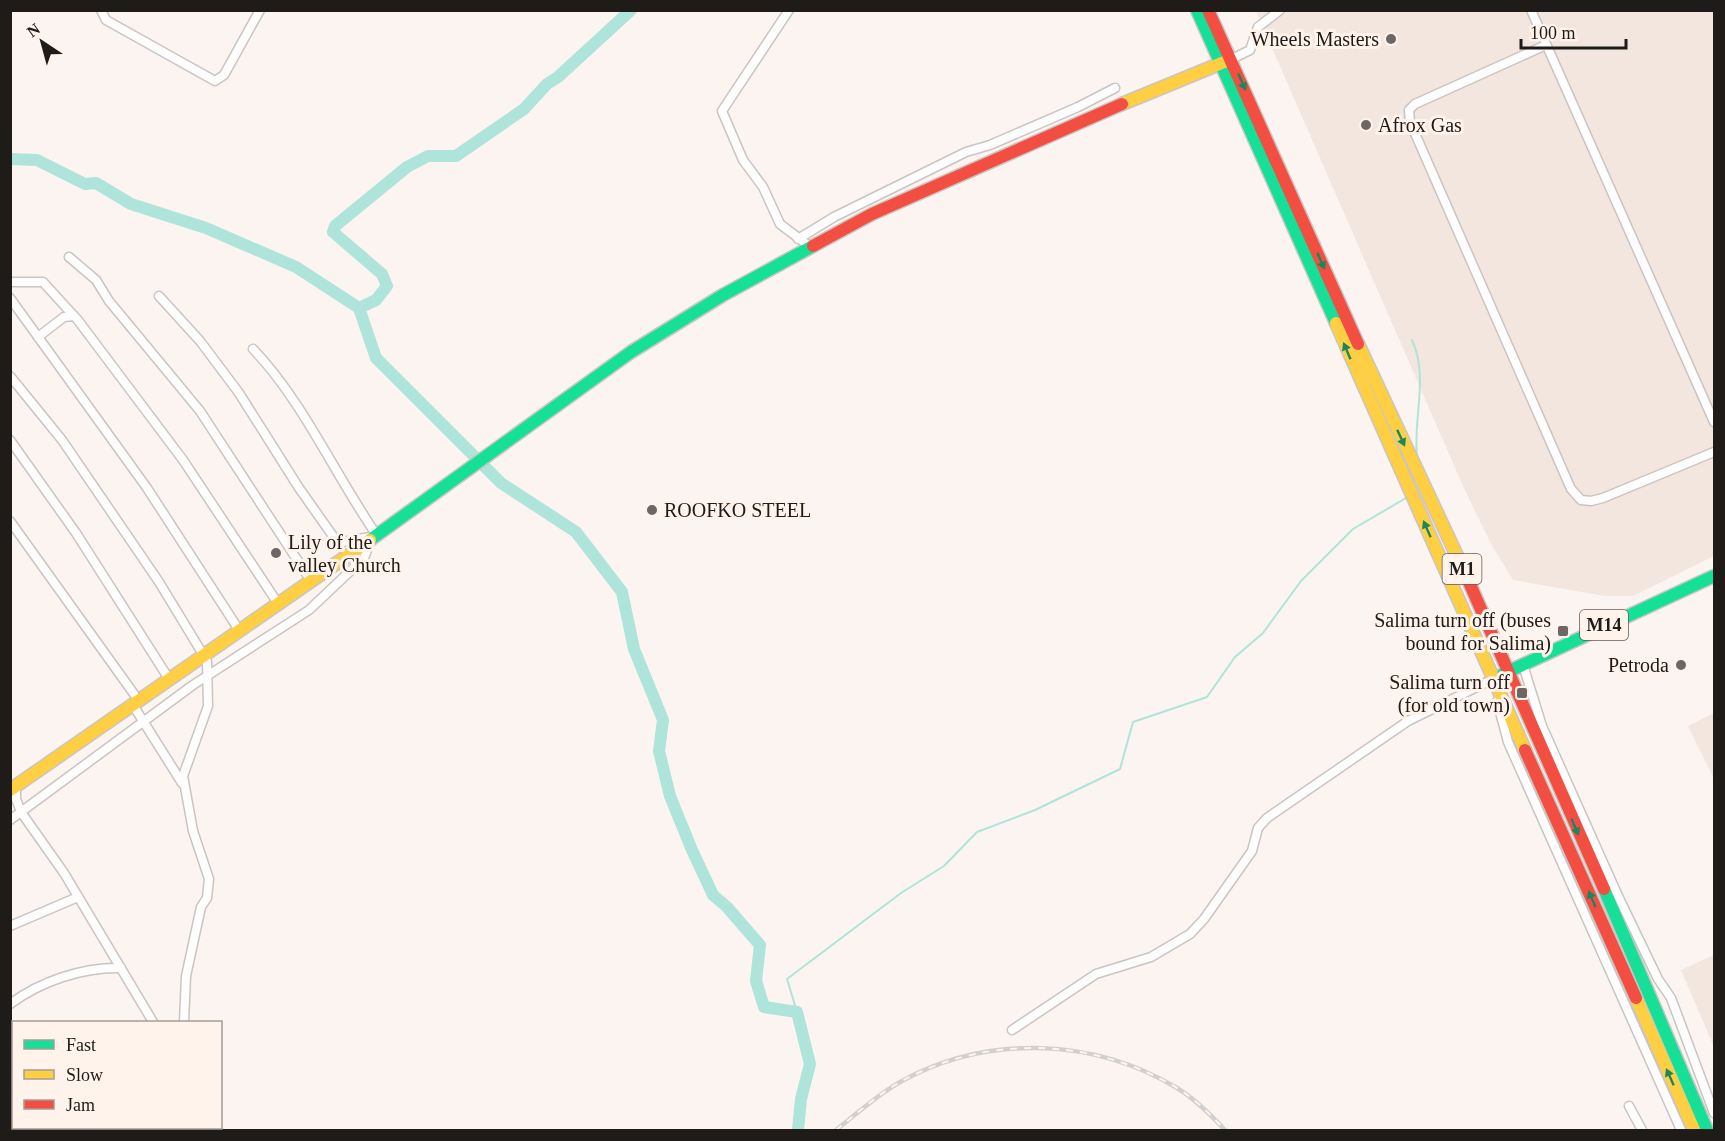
<svg xmlns="http://www.w3.org/2000/svg" width="1725" height="1141" font-family="'Times New Roman',serif">
  <rect width="100%" height="100%" fill="#fbf4f0"/>
  <g fill="#f3e6de">
    <polygon points="1256,11 1714,11 1714,556 1633,596 1605,596 1513,580 1491,544 1463,486"/>
    <polygon points="1714,713 1714,779 1688,726"/>
    <polygon points="1714,955 1714,1047 1681,970"/>
  </g>
  <g fill="none" stroke-linecap="round" stroke-linejoin="round">
    <g stroke="#aee4d9" stroke-width="2">
      <path d="M1412,340C1429,376 1413,417 1417,456"/>
      <polyline points="797,1012 787,979 901,893 944,866 977,832 1035,810 1120,769 1133,722 1207,697 1235,657 1263,633 1301,581 1353,529 1406,498"/>
    </g>
    <g stroke="#aee4d9" stroke-width="12">
      <polyline points="10,159 37,160 85,184 96,183 131,204 206,228 296,267 359,308 376,358 501,483 576,532 622,592 634,649 663,720 659,751 670,796 692,850 713,895 727,907 760,945 756,981 764,1007 797,1012 810,1064 801,1099 798,1130"/>
      <polyline points="359,308 376,300 387,286 382,274 333,232 335,226 407,167 428,156 456,156 524,109 547,84 558,77 631,10"/>
    </g>
    <defs>
      <g id="street">
        <polyline points="101,10 106,20 215,81 224,75 260,10"/>
        <polyline points="789,10 722,111 743,160 763,187 780,224 809,246"/>
        <polyline points="1531,10 1714,422"/>
        <polyline points="1546,45 1415,104 1409,110 1410,122 1571,489 1581,500 1591,501 1603,498 1714,452"/>
        <polyline points="1232,59 1250,50 1258,27 1280,10"/>
        <polyline points="798,239 834,217 966,152 990,145 1078,107 1115,88"/>
        <polyline points="69,257 96,280 109,301 200,411 311,581"/>
        <polyline points="10,282 43,282 74,316"/>
        <polyline points="159,296 200,341 239,393 299,488 335,539 342,542 370,537"/>
        <polyline points="10,298 147,488 239,630"/>
        <polyline points="38,337 64,317 74,316 77,319 183,460 279,605"/>
        <path d="M253,349C303,401 335,475 376,534"/>
        <polyline points="10,376 62,440 159,582 207,661 208,706 183,776 193,831 209,879 207,898 201,907 186,976 184,1022"/>
        <polyline points="10,440 76,533 169,679"/>
        <polyline points="10,521 139,701"/>
        <polyline points="1523,665 1542,726 1618,896 1658,979 1671,998 1714,1113"/>
        <polyline points="1497,701 1508,742 1681,1130"/>
        <polyline points="133,705 182,783"/>
        <polyline points="16,787 16,799 21,812 64,873 153,1022"/>
        <polyline points="10,820 193,685 309,610 364,558 371,539"/>
        <polyline points="10,926 78,897"/>
        <path d="M10,1004C41,981 83,967 121,968"/>
        <polyline points="1012,1030 1096,974 1151,957 1190,934 1204,919 1252,851 1258,828 1267,818 1408,721 1495,678"/>
        <polyline points="10,1089 14,1087"/>
        <polyline points="1629,1106 1642,1130"/>
        <polyline points="216,1128 218,1130"/>
        <polyline points="92,1130 101,1128"/>
      </g>
      <g id="fast">
        <polyline points="1197,10 1336,323"/>
        <polyline points="370,540 631,352 723,295 813,246"/>
        <polyline points="1503,674 1714,576"/>
        <polyline points="1604,889 1707,1130"/>
      </g>
      <g id="slow">
        <polyline points="1122,104 1229,60"/>
        <polyline points="1336,323 1525,750"/>
        <polyline points="1358,344 1465,573"/>
        <polyline points="10,790 370,540"/>
        <polyline points="1636,998 1694,1130"/>
      </g>
      <g id="jam">
        <polyline points="1208,10 1358,344"/>
        <polyline points="813,246 872,214 1122,104"/>
        <polyline points="1465,573 1604,889"/>
        <polyline points="1525,750 1636,998"/>
      </g>
    </defs>
    <use href="#street" stroke="#cac5c2" stroke-width="11"/>
    <use href="#fast" stroke="#cac5c2" stroke-width="15"/>
    <use href="#slow" stroke="#cac5c2" stroke-width="15"/>
    <use href="#jam" stroke="#cac5c2" stroke-width="15"/>
    <use href="#street" stroke="#fefdfd" stroke-width="8"/>
    <use href="#fast" stroke="#16e098" stroke-width="12"/>
    <use href="#slow" stroke="#ffcf43" stroke-width="12"/>
    <use href="#jam" stroke="#f24e42" stroke-width="12"/>
    <defs>
      <path id="rail" d="M836,1130C858,1113 878,1094 902,1081C988,1034 1094,1038 1177,1088C1195,1099 1211,1115 1225,1130"/>
    </defs>
    <use href="#rail" stroke="#d1cfcf" stroke-width="4.5"/>
    <use href="#rail" stroke="#fff3ec" stroke-width="2" stroke-dasharray="7" stroke-linecap="butt"/>
  </g>
  <defs><path id="oneway-solid" d="M-6-.8H1V-3.2L6.5 0L1 3.2V.8H-6Z" transform="scale(1.5)"/></defs>
  <g fill="#1a875e">
    <use href="#oneway-solid" transform="translate(1242 82) rotate(66)"/>
    <use href="#oneway-solid" transform="translate(1321 261) rotate(66)"/>
    <use href="#oneway-solid" transform="translate(1347 351) rotate(-113)"/>
    <use href="#oneway-solid" transform="translate(1401 438) rotate(65)"/>
    <use href="#oneway-solid" transform="translate(1427 529) rotate(-114)"/>
    <use href="#oneway-solid" transform="translate(1575 827) rotate(66)"/>
    <use href="#oneway-solid" transform="translate(1592 899) rotate(-113)"/>
    <use href="#oneway-solid" transform="translate(1670 1077) rotate(-114)"/>
  </g>
  <g fill="#6c6764" stroke="#fff3ec" stroke-width="2">
    <circle cx="1391" cy="39" r="6"/>
    <circle cx="1366" cy="125" r="6"/>
    <circle cx="652" cy="510" r="6"/>
    <circle cx="276" cy="553" r="6"/>
    <rect x="1557" y="625" width="12" height="12" rx="3"/>
    <circle cx="1681" cy="665" r="6"/>
    <rect x="1516" y="687" width="12" height="12" rx="3"/>
  </g>
  <g text-anchor="middle" stroke-width="6" stroke-linejoin="round" paint-order="stroke">
    <g fill="#fff3ec" stroke="#625c58" stroke-width="1.5">
      <rect x="1442.5" y="554" width="39" height="30" rx="4.5"/>
      <rect x="1580" y="610" width="48" height="30" rx="4.5"/>
    </g>
    <g font-size="18" font-weight="bold" fill="#1f1b18">
      <text x="1462" y="575">M1</text>
      <text x="1604" y="631">M14</text>
    </g>
    <g font-size="20" fill="#1f1b18" stroke="#fff3ec" text-anchor="end">
      <text x="1379" y="46">Wheels Masters</text>
      <text x="1378" y="132" text-anchor="start">Afrox Gas</text>
      <text x="664" y="517" text-anchor="start">ROOFKO STEEL</text>
      <text x="288" y="549" text-anchor="start">Lily of the<tspan x="288" dy="23">valley Church</tspan></text>
      <text x="1551" y="627">Salima turn off (buses<tspan x="1551" dy="23">bound for Salima)</tspan></text>
      <text x="1669" y="672">Petroda</text>
      <text x="1510" y="689">Salima turn off<tspan x="1510" dy="23">(for old town)</tspan></text>
    </g>
  </g>
  <rect width="1725" height="1141" fill="none" stroke="#1f1b18" stroke-width="24"/>
  <rect x="12" y="1021" width="210" height="108" fill="#fff3ec" stroke="#a59d97" stroke-width="1.5"/>
  <rect x="24" y="1040" width="30" height="9" fill="#16e098" stroke="#a59d97" stroke-width="1.5"/>
  <text x="66" y="1051" font-size="18" fill="#1f1b18">Fast</text>
  <rect x="24" y="1070" width="30" height="9" fill="#ffcf43" stroke="#a59d97" stroke-width="1.5"/>
  <text x="66" y="1081" font-size="18" fill="#1f1b18">Slow</text>
  <rect x="24" y="1100" width="30" height="9" fill="#f24e42" stroke="#a59d97" stroke-width="1.5"/>
  <text x="66" y="1111" font-size="18" fill="#1f1b18">Jam</text>
  <g transform="translate(42 42) rotate(324)" stroke="#fff3ec" stroke-width="4.5" paint-order="stroke">
  <path d="M0-4.5L10 22L0 15L-10 22Z" fill="#1f1b18"/>
  <text y="-9" font-size="16" font-weight="bold" text-anchor="middle" fill="#1f1b18">N</text>
  </g>
  <path d="M1521 39v9h105v-9" fill="none" stroke="#1f1b18" stroke-width="3"/>
  <text x="1530" y="39" font-size="18" fill="#1f1b18" stroke="#fff3ec" stroke-width="4.5" paint-order="stroke">100 m</text>
</svg>
